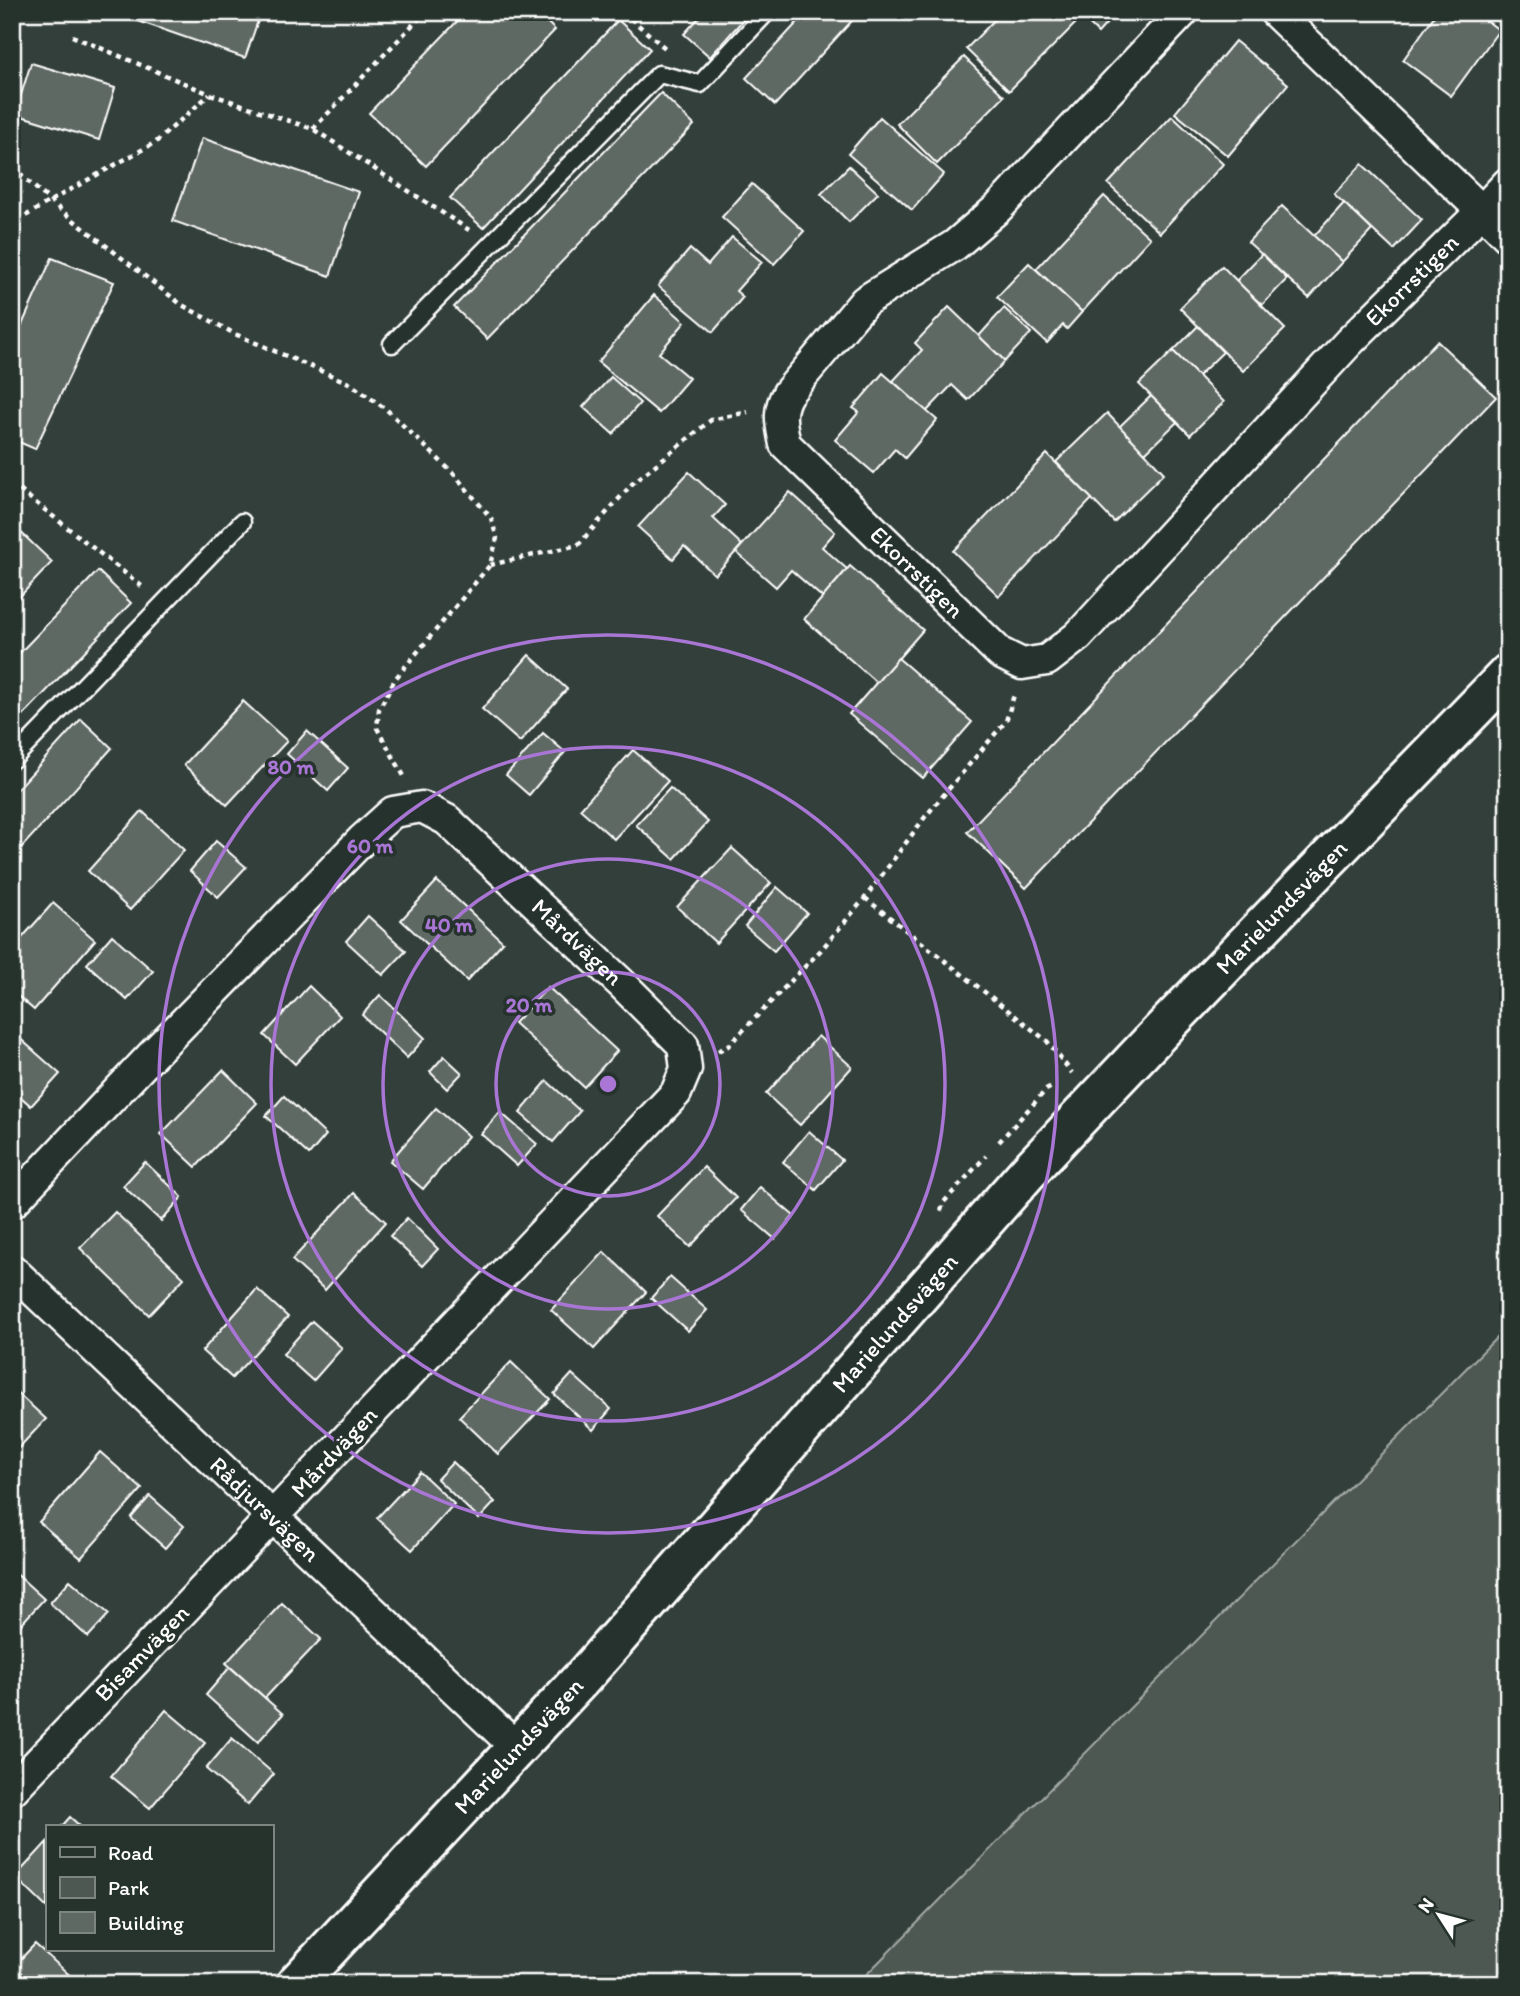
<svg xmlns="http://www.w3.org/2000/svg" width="1520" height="1996" font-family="Itim,sans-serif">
  <rect width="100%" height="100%" fill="#333f3a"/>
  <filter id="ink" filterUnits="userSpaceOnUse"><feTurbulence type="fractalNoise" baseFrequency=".0143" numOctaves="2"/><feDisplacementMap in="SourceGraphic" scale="14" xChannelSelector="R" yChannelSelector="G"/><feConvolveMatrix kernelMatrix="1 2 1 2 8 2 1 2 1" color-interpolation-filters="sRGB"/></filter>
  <g filter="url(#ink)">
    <polygon fill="#4d5853" stroke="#a6aca9" stroke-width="2" points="1508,1326 1508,1984 857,1984"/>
    <g fill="#5f6964" stroke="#fff" stroke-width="2">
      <polygon points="112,12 261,12 245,58"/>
      <polygon points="466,12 537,12 555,30 426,166 369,113"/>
      <polygon points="704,12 750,12 710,57 684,34"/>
      <polygon points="807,12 860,12 775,105 746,78"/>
      <polygon points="1002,12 1068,12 1077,22 1009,91 966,49"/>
      <polygon points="1076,12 1117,12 1098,33"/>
      <polygon points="1437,12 1475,12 1499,30 1451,96 1403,60"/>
      <polygon points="618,20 650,49 483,228 450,198"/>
      <polygon points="1235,41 1288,84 1228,156 1175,113"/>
      <polygon points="964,57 1004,96 937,164 897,124"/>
      <polygon points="31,63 115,88 99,140 15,114"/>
      <polygon points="661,93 694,125 487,339 454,307"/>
      <polygon points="1172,116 1223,164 1160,233 1108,184"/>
      <polygon points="880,117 944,174 912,210 848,154"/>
      <polygon points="202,138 359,192 330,276 173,221"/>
      <polygon points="1362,164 1422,220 1394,250 1334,194"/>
      <polygon points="849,166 878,193 849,222 821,194"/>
      <polygon points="752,184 804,231 774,264 722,217"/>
      <polygon points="1104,196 1150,238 1082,312 1036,269"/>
      <polygon points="1344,203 1372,230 1342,262 1314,236"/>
      <polygon points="1282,206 1342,262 1309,298 1248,242"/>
      <polygon points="732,237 762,262 736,291 743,297 713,332 658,286 690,249 708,265"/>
      <polygon points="1262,254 1287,279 1262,305 1236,281"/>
      <polygon points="52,258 114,282 35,449 12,439 12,347"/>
      <polygon points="1029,263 1082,312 1067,329 1063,325 1047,343 997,297"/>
      <polygon points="1222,266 1285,329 1243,371 1180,308"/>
      <polygon points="654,295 685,322 659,353 689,378 659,413 598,362"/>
      <polygon points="949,307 1005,361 968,400 952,385 926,412 893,381 922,350 915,343"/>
      <polygon points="1004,308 1031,333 1005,361 979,336"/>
      <polygon points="1198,326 1223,352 1198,376 1173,351"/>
      <polygon points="1437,341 1496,397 1026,888 967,832"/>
      <polygon points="1173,351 1224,402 1190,435 1139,384"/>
      <polygon points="883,373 937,420 905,458 895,449 874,473 835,440 859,412 853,408"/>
      <polygon points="611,377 640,403 613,434 583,407"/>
      <polygon points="1151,396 1177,422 1145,453 1119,427"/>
      <polygon points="1107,413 1164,473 1114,522 1056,462"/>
      <polygon points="1047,454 1092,499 999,596 953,551"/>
      <polygon points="689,472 725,505 713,518 742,545 715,575 684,546 673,559 638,527"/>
      <polygon points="790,492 835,532 822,547 847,569 823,598 791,570 776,587 736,552"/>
      <polygon points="12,524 52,562 12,605"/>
      <polygon points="850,566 923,630 877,683 804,619"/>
      <polygon points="98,571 131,603 12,727 12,661"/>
      <polygon points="529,655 567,689 520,742 482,709"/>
      <polygon points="898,658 972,722 923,778 849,714"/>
      <polygon points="243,701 287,741 227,805 184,765"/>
      <polygon points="81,719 112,748 12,858 12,795"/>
      <polygon points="307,731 348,768 328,791 287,754"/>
      <polygon points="543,733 565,752 529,795 506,775"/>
      <polygon points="633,750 668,781 614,839 580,809"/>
      <polygon points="670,788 708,822 674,859 636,825"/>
      <polygon points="142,811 184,850 130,910 88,871"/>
      <polygon points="216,841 246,867 218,897 190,871"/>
      <polygon points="732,848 771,883 716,943 677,907"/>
      <polygon points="437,881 503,942 467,981 401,920"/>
      <polygon points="777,887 807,913 774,951 745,926"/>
      <polygon points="53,903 95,940 34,1010 12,991 12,949"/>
      <polygon points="368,916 406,951 383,975 346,941"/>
      <polygon points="112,935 153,971 127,1000 87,964"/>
      <polygon points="309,986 340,1016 295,1064 264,1035"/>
      <polygon points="548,987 617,1051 584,1087 514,1023"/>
      <polygon points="380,995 425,1038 407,1058 362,1015"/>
      <polygon points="16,1035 60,1074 31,1106 12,1089 12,1039"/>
      <polygon points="818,1036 852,1067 800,1125 766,1094"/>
      <polygon points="444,1056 462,1073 447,1089 430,1072"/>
      <polygon points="223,1070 257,1103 196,1167 161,1134"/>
      <polygon points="547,1081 580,1111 553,1142 520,1113"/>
      <polygon points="284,1096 326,1135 309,1155 266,1116"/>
      <polygon points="436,1108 468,1136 423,1189 390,1161"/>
      <polygon points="500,1112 537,1144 517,1166 481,1134"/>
      <polygon points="809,1131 842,1160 816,1190 783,1162"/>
      <polygon points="145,1162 182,1197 161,1221 123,1186"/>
      <polygon points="704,1167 736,1198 690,1247 657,1216"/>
      <polygon points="760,1187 794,1216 775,1239 741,1210"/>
      <polygon points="354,1193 386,1222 325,1290 292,1260"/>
      <polygon points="115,1212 184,1278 149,1315 80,1248"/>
      <polygon points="407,1218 438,1249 422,1266 390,1236"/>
      <polygon points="604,1252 646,1292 594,1349 551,1310"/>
      <polygon points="670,1277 707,1310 688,1331 651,1298"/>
      <polygon points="257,1289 288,1317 232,1378 202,1351"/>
      <polygon points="312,1321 342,1348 313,1381 283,1354"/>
      <polygon points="511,1362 550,1399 498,1454 459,1417"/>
      <polygon points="572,1374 611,1409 593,1430 554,1394"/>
      <polygon points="12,1388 46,1419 12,1455"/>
      <polygon points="100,1452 142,1489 81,1558 39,1522"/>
      <polygon points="453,1462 495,1502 479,1519 437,1479"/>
      <polygon points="420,1472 454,1504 412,1550 377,1518"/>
      <polygon points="150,1496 184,1526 165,1548 131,1518"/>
      <polygon points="12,1570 44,1599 12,1634"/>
      <polygon points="70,1580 109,1614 88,1637 50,1603"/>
      <polygon points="282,1603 321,1639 265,1698 226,1663"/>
      <polygon points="230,1667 283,1714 258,1742 206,1695"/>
      <polygon points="166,1710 205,1743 150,1808 111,1776"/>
      <polygon points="232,1738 274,1774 248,1805 206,1769"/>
      <polygon points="70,1817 80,1826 62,1826"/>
      <polygon points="47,1842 47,1908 15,1877"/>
      <polygon points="35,1944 74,1979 70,1984 34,1984 14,1966"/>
    </g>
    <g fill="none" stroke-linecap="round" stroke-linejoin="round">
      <defs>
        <g id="lane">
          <polyline points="392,344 659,74 700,84 767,12"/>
          <polyline points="12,760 242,522"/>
        </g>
        <g id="street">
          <path id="s1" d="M1183,12L998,208L955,245L865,301L788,393C777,411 781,424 785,444L1000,653L1022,664L1047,660L1078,636L1349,342L1482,211L1275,12"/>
          <polyline points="1508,183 1482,211 1508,237"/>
          <path id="s2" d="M12,1203L153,1054L362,840L393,812L422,807L447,820L621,983L683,1045L686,1069L676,1093L12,1790"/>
          <path id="s3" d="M12,1270L517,1748"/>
        </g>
        <g id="secondary">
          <path id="s4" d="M296,1984L584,1676L1026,1174L1163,1029L1508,674"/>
        </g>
      </defs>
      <use href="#lane" stroke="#fff" stroke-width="21"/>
      <use href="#street" stroke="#fff" stroke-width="35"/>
      <use href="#secondary" stroke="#fff" stroke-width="44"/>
      <g stroke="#fff" stroke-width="4.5" stroke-dasharray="5 5" stroke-linecap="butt">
        <polyline points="623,12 665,48"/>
        <polyline points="72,36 210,94 313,129 469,230"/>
        <polyline points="313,129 425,12"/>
        <polyline points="12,155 23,177 63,212 182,305 235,334 349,383 386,409 453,473 491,518 497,538 490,565 395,679 379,709 377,728 404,776"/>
        <polyline points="12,229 14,223 50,201 156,142 210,94"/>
        <polyline points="12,484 144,588"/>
        <polyline points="490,565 578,545 633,483 711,420 748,412"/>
        <polyline points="865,898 1047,1041 1072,1073"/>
        <polyline points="718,1051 728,1046 821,950 865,898 925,817 1006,721 1014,695"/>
        <polyline points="999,1142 1046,1090 1054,1086"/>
        <polyline points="941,1211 943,1203 986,1156"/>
      </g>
      <use href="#lane" stroke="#26332d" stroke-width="16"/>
      <use href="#street" stroke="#26332d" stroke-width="30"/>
      <use href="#secondary" stroke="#26332d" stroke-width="38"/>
    </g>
  </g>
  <g fill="none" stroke="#a976d5" stroke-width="3.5">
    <circle cx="608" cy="1084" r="112"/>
    <circle cx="608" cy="1084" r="225"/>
    <circle cx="608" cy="1084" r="337"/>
    <circle cx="608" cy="1084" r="449"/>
  </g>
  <g text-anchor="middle" stroke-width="7" stroke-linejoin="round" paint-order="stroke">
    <g font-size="24" fill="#fff" stroke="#26332d">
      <text dy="8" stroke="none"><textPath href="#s1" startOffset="1482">Ekorrstigen</textPath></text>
      <text dy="8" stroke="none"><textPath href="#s1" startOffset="789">Ekorrstigen</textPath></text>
      <text dy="8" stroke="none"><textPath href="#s4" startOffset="1460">Marielundsvägen</textPath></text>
      <text dy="8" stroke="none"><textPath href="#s2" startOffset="782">Mårdvägen</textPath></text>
      <text dy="8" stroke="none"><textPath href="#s4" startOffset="892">Marielundsvägen</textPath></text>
      <text transform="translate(334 1452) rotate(-47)" y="8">Mårdvägen</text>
      <text dy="8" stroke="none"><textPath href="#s3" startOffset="348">Rådjursvägen</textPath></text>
      <text transform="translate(142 1653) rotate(-46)" y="8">Bisamvägen</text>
      <text dy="8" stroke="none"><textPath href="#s4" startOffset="326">Marielundsvägen</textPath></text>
    </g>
  </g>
  <circle cx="608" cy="1084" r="10" fill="#a976d5" stroke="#26332d" stroke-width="3.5"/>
  <g font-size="21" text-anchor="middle" font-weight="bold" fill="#a976d5" stroke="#26332d" stroke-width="7" stroke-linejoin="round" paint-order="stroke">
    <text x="291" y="774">80 m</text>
    <text x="370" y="853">60 m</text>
    <text x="449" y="932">40 m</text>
    <text x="529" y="1012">20 m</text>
  </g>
  <rect width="1520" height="1996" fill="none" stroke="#26332d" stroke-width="42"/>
  <rect x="21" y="21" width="1478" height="1954" fill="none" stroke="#fff" stroke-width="2.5" filter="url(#ink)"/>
  <rect x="46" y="1825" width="228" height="126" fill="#26332d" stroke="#7d8581" stroke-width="2"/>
  <rect x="60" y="1847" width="35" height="10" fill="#26332d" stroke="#7d8581" stroke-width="2"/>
  <text x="108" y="1860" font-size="21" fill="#ffffff">Road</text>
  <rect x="60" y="1877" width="35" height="21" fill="#4d5853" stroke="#7d8581" stroke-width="2"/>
  <text x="108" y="1895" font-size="21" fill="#ffffff">Park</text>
  <rect x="60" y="1912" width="35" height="21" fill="#5f6964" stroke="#7d8581" stroke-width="2"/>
  <text x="108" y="1930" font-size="21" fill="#ffffff">Building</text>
  <g transform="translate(1439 1915) rotate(306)" stroke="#26332d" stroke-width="5" paint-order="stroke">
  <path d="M0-5L12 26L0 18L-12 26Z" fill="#ffffff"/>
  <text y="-10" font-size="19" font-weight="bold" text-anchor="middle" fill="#ffffff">N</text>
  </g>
</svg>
